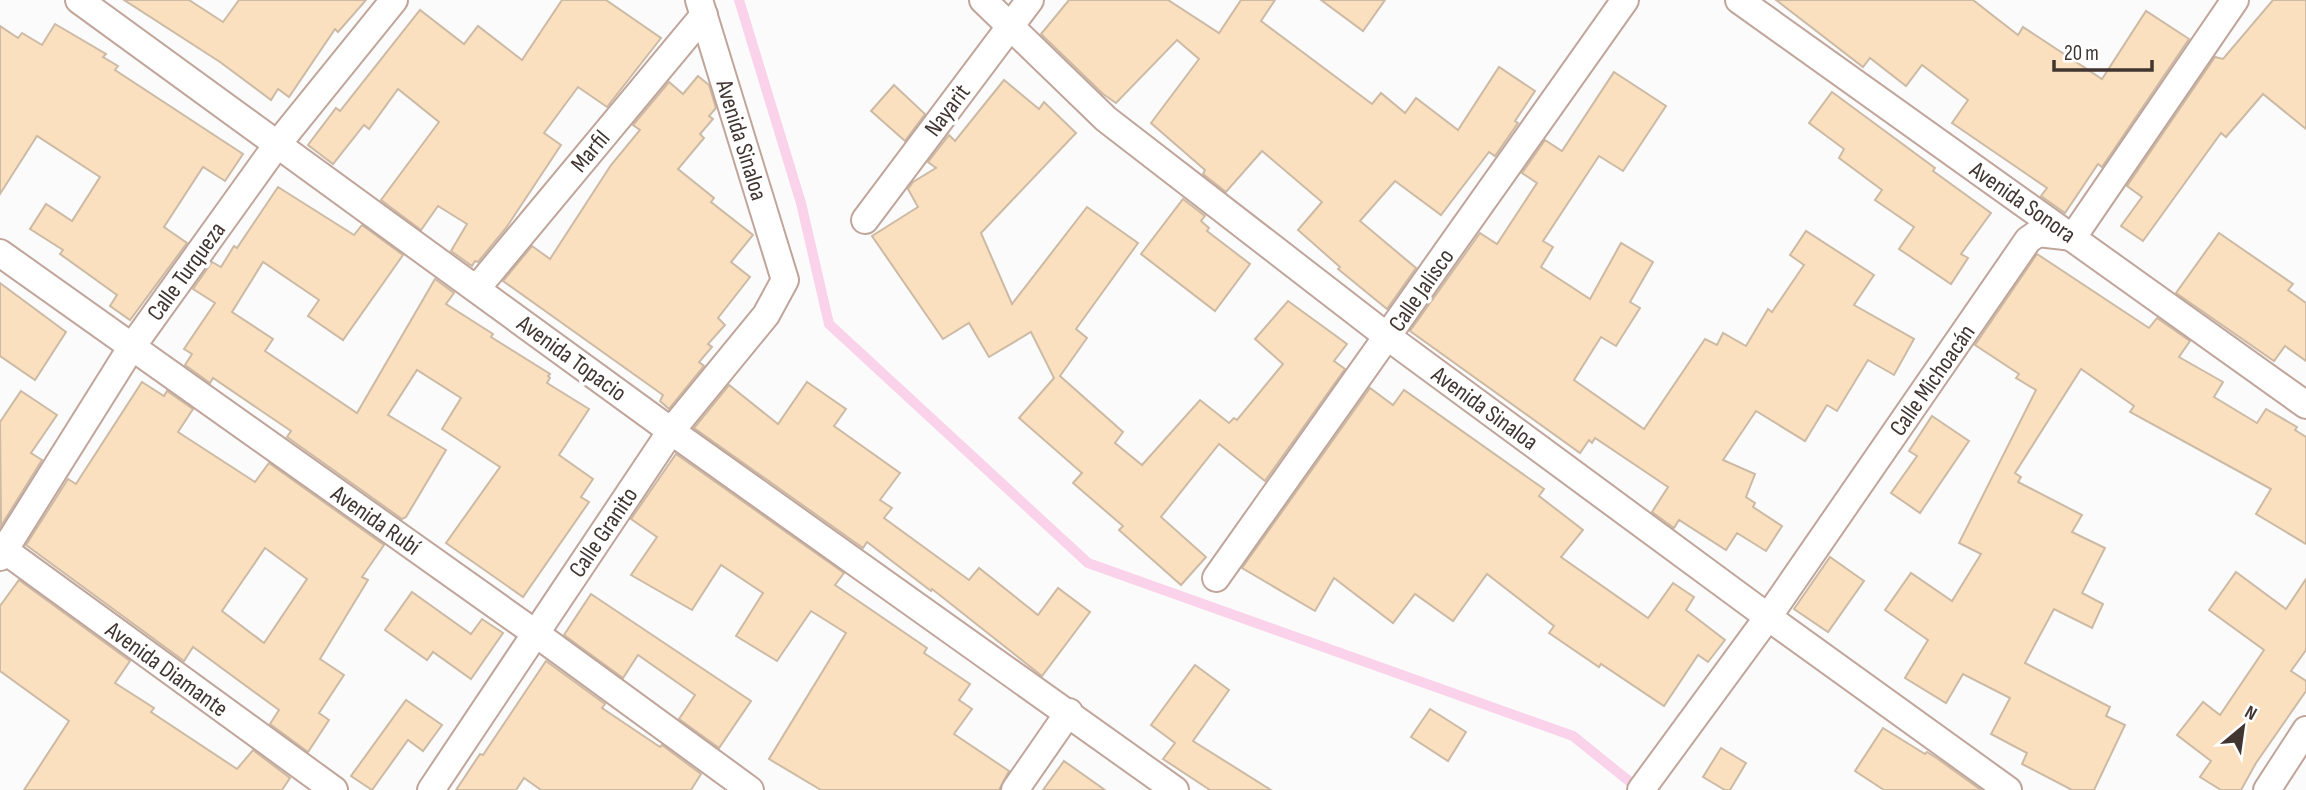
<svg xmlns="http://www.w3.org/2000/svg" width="2306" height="790" font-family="'Sofia Sans Condensed',sans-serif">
  <rect width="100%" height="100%" fill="#fbfbfb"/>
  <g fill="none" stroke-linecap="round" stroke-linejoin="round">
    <polyline stroke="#fad3ea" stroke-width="10" points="739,0 801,203 829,324 1088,563 1573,736 1640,790"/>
  </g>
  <g fill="#fae0be" stroke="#ccbaa5" stroke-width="2" fill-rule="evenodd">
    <polygon points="124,0 189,0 223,22 239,0 366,0 338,32 335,29 289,97 278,89 271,100 220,62"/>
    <polygon points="562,0 606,0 661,38 607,107 578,87 544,133 561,145 506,228 478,262 475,261 472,266 451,251 467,224 438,206 421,230 381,200 439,122 398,89 369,129 364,125 333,164 308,145 336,108 340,111 420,10 464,44 478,26 522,60"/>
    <polygon points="1069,0 1168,0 1219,33 1241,0 1275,0 1261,21 1372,104 1381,93 1405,113 1416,98 1458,130 1499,67 1535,91 1515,121 1518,123 1495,156 1489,152 1441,215 1395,181 1360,221 1416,268 1387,309 1338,269 1340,267 1298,230 1322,202 1262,151 1226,192 1203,174 1205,170 1151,123 1199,59 1177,40 1116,103 1103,94 1041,34"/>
    <polygon points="1321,0 1385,0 1363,31"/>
    <polygon points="1776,0 1973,0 2018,35 2023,27 2102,79 2146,11 2189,39 2102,167 2098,164 2065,213 2041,196 2047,188 1952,123 1968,100 1922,65 1906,86 1870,58 1863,67"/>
    <polygon points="2273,0 2306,0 2306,129 2263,94 2226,137 2221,133 2143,241 2121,226 2142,197 2127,186 2215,57 2223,59"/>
    <polygon points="55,24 106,54 103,57 118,66 115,70 243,154 225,181 203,167 164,227 187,243 130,320 110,306 117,295 60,254 63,250 30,229 46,204 72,221 100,177 37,136 0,194 0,26 18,38 22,33 42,45"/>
    <polygon points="1614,72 1666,106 1623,171 1599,156 1543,241 1553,247 1541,267 1590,299 1621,243 1653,262 1630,302 1640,308 1616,346 1601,337 1574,380 1644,429 1705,339 1717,345 1723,333 1746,346 1768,309 1772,312 1804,265 1790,255 1806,231 1874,275 1854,305 1914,339 1894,375 1868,360 1837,411 1827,405 1805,441 1756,411 1723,460 1755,474 1746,497 1755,503 1753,507 1782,526 1766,551 1737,533 1726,550 1679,520 1674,528 1652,512 1668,487 1595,438 1592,443 1589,440 1580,453 1410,331 1480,233 1497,244 1537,183 1522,173 1545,140 1562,151"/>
    <polygon points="698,76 709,85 716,108 709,116 713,119 700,134 704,138 678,169 714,198 711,202 753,235 731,262 750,277 718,318 725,325 708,344 712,347 699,362 704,366 669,409 660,401 663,395 503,281 532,246 550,259 611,165 640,130 633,125 669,82 683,94"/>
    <polygon points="1004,80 1039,109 1044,102 1076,133 981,233 1012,304 1087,207 1138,243 1076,329 1087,338 1060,376 1123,432 1115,443 1142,465 1200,400 1229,423 1234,418 1237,420 1283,364 1255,339 1288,301 1347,344 1334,361 1345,369 1265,481 1219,444 1161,517 1206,557 1181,585 1119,530 1123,526 1073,483 1082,473 1019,418 1054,378 1031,332 989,357 969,323 943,339 872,236 918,207 908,189 913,182 936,168 928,162 949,135 955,141"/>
    <polygon points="894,85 925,114 905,141 871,111"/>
    <polygon points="1832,92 1935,168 1933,171 1991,213 1961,254 1968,258 1951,284 1899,249 1914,227 1875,200 1882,190 1839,158 1844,149 1809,123"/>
    <polygon points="278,187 354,235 362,225 403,255 343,340 308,316 319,300 263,262 232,312 273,339 265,351 357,413 435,279 454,293 446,304 493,334 491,337 550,374 548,376 550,378 547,383 589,409 559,455 593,479 581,497 589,502 523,597 446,543 500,467 442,429 461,398 417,370 388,415 446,450 406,517 402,519 287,437 291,431 213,378 210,383 185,365 192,354 184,349 215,303 193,289 212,262 221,267 234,246 237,248"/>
    <polygon points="1183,199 1205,216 1201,221 1209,228 1207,231 1250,264 1215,311 1141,254"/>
    <polygon points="2219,233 2293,284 2288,290 2306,303 2306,361 2285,346 2274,361 2176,293"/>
    <polygon points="2037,254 2149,328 2157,318 2190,341 2179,357 2223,382 2214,397 2257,423 2266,409 2297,427 2295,430 2306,437 2306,544 2256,514 2271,489 2130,412 2134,406 2081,369 2015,473 2021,477 2018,482 2082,515 2072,532 2105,548 2082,593 2103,604 2092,628 2054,609 2025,663 2110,707 2106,716 2125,725 2094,790 2072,790 2022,764 2027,753 1991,734 2010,698 1963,674 1946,703 1905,678 1928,640 1885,610 1911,573 1952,601 1981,554 1959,543 2036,390 2016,378 2019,374 1975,345"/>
    <polygon points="0,283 66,332 35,380 0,356"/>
    <path d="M142,382L164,396L167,391L193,409L178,432L255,482L269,463L384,545L362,577L368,580L320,659L344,675L319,713L329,720L308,752L270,724L279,710L193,647L184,661L26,545L68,479L76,484ZM265,548L307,579L264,643L222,611Z"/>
    <polygon points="807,382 846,409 834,426 900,473 880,500 892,508 884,518 969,580 979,568 1038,615 1058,588 1090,612 1042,676 932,589 931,591 867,542 863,548 694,428 729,385 778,424"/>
    <polygon points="1370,388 1393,405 1404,390 1544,489 1539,496 1583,530 1561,557 1648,618 1673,583 1694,597 1686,610 1725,640 1708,662 1698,655 1664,706 1601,664 1599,667 1549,633 1554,626 1487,574 1453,621 1415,594 1393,623 1334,578 1315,611 1242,568"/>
    <polygon points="21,391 57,415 31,453 42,460 1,526 0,422"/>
    <polygon points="1932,416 1969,441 1920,513 1891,493 1917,456 1909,451"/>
    <polygon points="676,454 844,573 835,585 927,648 924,653 970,684 959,700 972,709 954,734 1009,771 999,790 821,790 769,759 846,633 811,611 777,661 736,636 763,593 721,565 692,610 631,575 657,537 631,519"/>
    <polygon points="1830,557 1864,581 1828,632 1794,609"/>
    <polygon points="2236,572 2286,609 2306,579 2306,650 2291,671 2306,681 2306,691 2256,763 2241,790 2221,790 2200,777 2211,761 2177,735 2203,702 2220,715 2264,650 2209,610"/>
    <polygon points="19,580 130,661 115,683 154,708 151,712 237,769 253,750 290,778 282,790 24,790 69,721 0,671 0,606"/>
    <polygon points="412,592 471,634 482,619 503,633 471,679 433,652 427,660 385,630"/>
    <polygon points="591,594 751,701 719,748 679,719 695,695 638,655 623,678 564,635"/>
    <polygon points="546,661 605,704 602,708 660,747 662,745 701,774 691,790 541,790 524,778 516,790 456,790 480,754 483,755"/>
    <polygon points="1195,665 1229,690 1193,741 1271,790 1210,790 1163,759 1175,743 1151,725"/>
    <polygon points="406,700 442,725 423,751 408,740 372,790 351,776"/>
    <polygon points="1430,709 1466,732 1448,761 1411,737"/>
    <polygon points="1883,728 1925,754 1927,752 1938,759 1981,790 1884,790 1855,771"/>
    <polygon points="1721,748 1746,763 1730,790 1725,790 1703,777"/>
    <polygon points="1064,761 1105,790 1043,790"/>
  </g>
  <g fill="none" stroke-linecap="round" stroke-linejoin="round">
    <defs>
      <g id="street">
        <polyline points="79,0 671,431 1175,790"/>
        <polyline points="983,0 1106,119 1388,337 1768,617 2008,790"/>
        <polyline points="1739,0 2306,405"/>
        <polyline points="865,220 1030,0"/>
        <polyline points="0,253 535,633 750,790"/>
        <polyline points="477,288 704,15"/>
        <polyline points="0,547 334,790"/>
        <polyline points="0,557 131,348 276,146 394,0"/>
        <polyline points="1216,578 1625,0"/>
        <polyline points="431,790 671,431 766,315 785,280 699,0"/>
        <polyline points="1015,790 1069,712"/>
        <polyline points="1641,790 1768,617 2028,240 2038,233 2073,237 2235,0"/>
        <polyline points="2267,790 2306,730"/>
      </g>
    </defs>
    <use href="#street" stroke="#c0a59a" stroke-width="30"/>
    <use href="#street" stroke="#fff" stroke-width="26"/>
  </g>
  <g text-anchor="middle" stroke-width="7" stroke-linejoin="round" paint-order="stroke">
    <g font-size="24" fill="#403530" stroke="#fff">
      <text transform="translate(947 110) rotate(-53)" y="8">Nayarit</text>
      <text transform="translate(742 140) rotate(73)" y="8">Avenida Sinaloa</text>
      <text transform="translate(590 151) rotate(-50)" y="8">Marfil</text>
      <text transform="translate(2023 202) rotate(35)" y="8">Avenida Sonora</text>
      <text transform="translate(186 271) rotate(-54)" y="8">Calle Turqueza</text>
      <text transform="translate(1421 290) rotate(-55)" y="8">Calle Jalisco</text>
      <text transform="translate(572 358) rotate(36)" y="8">Avenida Topacio</text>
      <text transform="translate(1932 380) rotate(-55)" y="8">Calle Michoacán</text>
      <text transform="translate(1485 408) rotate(36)" y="8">Avenida Sinaloa</text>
      <text transform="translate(376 520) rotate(35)" y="8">Avenida Rubí</text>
      <text transform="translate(603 532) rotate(-56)" y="8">Calle Granito</text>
      <text transform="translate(167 669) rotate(36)" y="8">Avenida Diamante</text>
    </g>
  </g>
  <g transform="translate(2243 727) rotate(29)" stroke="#ffffff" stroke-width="5" paint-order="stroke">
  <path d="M0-5L12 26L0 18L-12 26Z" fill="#403530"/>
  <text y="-10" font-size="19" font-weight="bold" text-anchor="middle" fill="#403530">N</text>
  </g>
  <path d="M2054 60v10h98v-10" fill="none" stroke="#403530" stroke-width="3.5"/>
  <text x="2064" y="60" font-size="21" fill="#403530" stroke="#ffffff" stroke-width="5" paint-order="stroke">20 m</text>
</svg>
